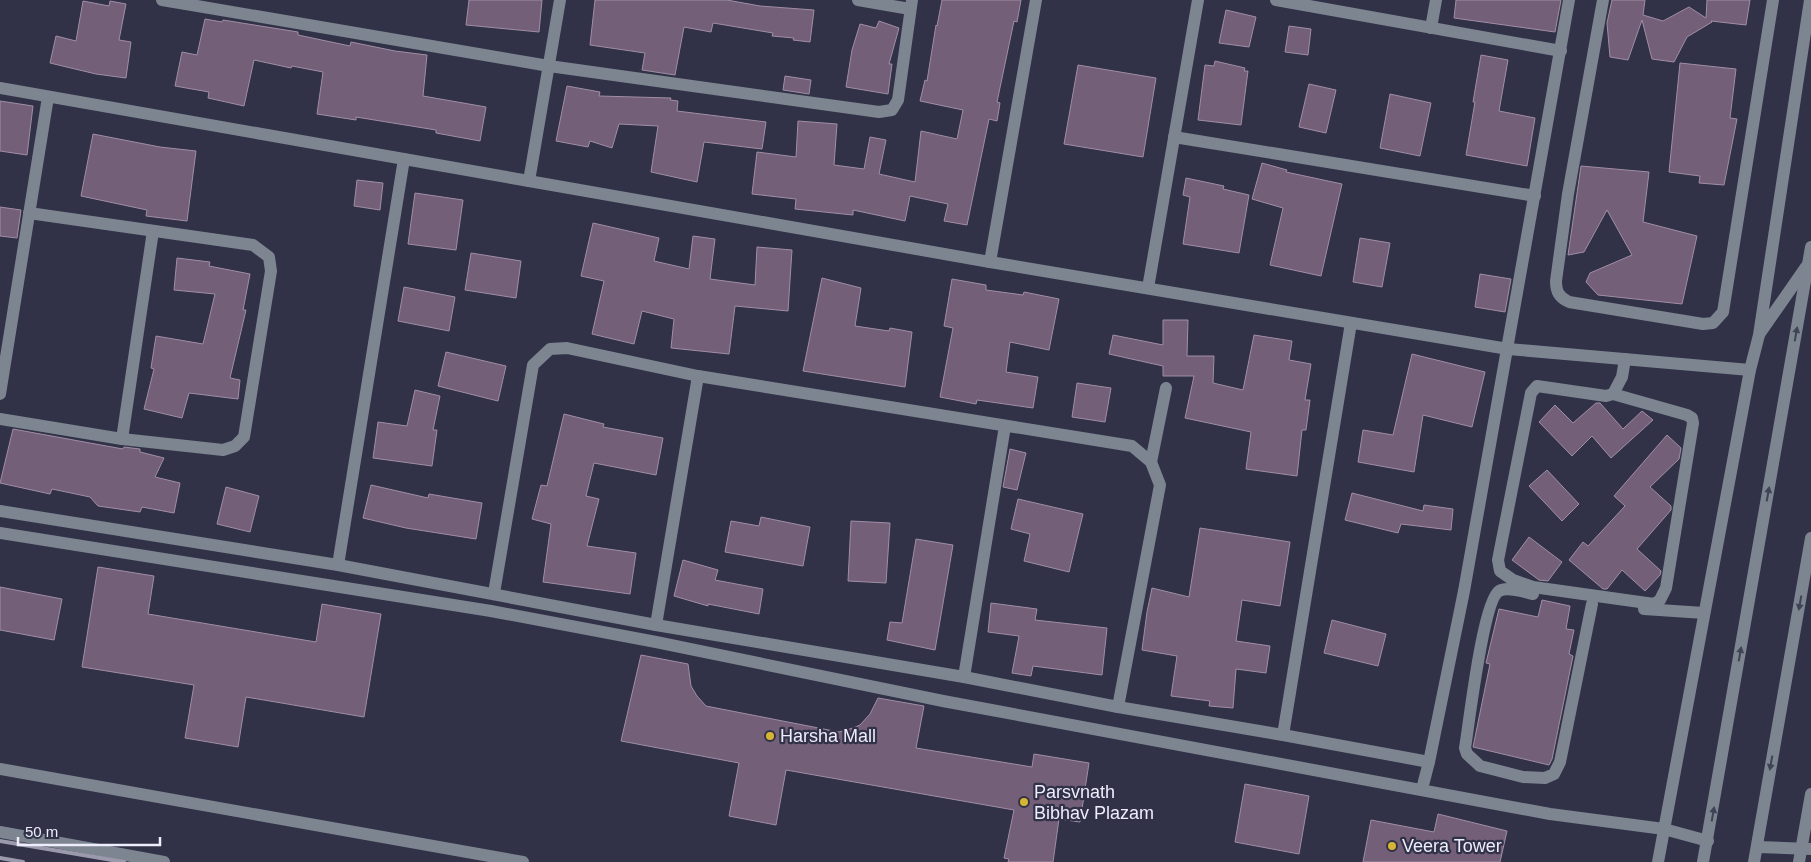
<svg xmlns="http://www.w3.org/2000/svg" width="1811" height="862" font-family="Arial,sans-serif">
  <rect width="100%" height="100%" fill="#313147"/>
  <g fill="#736078" stroke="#a08ea5">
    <polygon points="469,0 542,0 539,32 466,25"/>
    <polygon points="595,0 727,0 760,6 814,10 810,42 793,40 794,38 772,36 773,33 713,23 711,32 684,27 675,75 642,70 645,53 590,45"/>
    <polygon points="942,0 1021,0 1017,22 1014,21 997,102 1000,103 997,121 989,119 967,225 944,221 948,204 910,196 905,221 853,210 853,215 795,209 796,199 752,194 757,152 796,157 798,121 837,124 834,165 864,169 870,137 886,140 879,174 915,182 921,131 957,139 963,110 920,101 925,80 927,81 936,25 937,26"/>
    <polygon points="1456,0 1561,0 1555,32 1454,18"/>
    <polygon points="1612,0 1645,0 1643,15 1663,21 1689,7 1706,18 1707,0 1750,0 1746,25 1711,21 1712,22 1687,37 1674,62 1652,59 1642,20 1628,60 1610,57 1607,23"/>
    <polygon points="83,1 109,6 110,1 126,4 119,40 131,42 126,78 96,74 50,63 56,36 76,41"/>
    <polygon points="1226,10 1256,17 1249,47 1219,43"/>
    <polygon points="205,19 222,22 223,20 298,32 298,35 350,46 351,42 395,51 427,55 423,96 486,107 480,141 436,133 436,130 356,117 356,120 317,114 323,72 292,66 291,68 254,60 244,106 208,98 209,92 175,86 182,52 197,55"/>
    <polygon points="879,21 899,28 889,64 892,64 888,94 846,87 852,50 860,24 876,28"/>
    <polygon points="1289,26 1311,29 1308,55 1285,52"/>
    <polygon points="1481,55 1508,60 1499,111 1535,118 1527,166 1466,155 1475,102 1473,102"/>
    <polygon points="1215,61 1245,68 1244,71 1248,71 1241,125 1198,120 1205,65 1214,66"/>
    <polygon points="1680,63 1736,69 1730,118 1737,119 1724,185 1699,183 1700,176 1669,172"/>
    <polygon points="1078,65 1156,78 1143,157 1064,144"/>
    <polygon points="785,76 811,80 809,94 783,90"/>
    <polygon points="1309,84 1336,90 1326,133 1299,127"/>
    <polygon points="567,86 600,92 599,96 671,98 670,100 678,101 677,111 766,122 762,149 704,142 697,182 651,172 658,126 619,124 612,148 590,141 588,147 556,141"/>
    <polygon points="1390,94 1431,103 1420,156 1380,148"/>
    <polygon points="0,101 33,106 27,155 0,151"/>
    <polygon points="93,134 160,147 196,151 187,221 146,216 147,210 81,196"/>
    <polygon points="1262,163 1287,170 1286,172 1342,184 1321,276 1270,265 1283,208 1252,199"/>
    <polygon points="1581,166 1649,172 1643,222 1697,236 1682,304 1598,295 1586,282 1590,273 1632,255 1607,210 1584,252 1568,255"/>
    <polygon points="1186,178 1224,186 1223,189 1249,195 1239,253 1183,244 1190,197 1183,195"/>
    <polygon points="357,180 383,183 380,210 354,206"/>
    <polygon points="415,193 463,200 456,250 408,244"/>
    <polygon points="0,207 21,210 17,238 0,236"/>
    <polygon points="593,223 659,238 654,261 689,269 693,236 715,239 710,279 755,285 757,247 792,250 788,311 735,306 729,354 671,348 674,319 642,311 634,344 592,334 604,281 581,276"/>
    <polygon points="1360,238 1390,243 1382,287 1353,282"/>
    <polygon points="471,253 521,261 516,298 465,290"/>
    <polygon points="177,258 210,262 209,266 250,274 243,310 246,310 230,378 240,380 238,399 189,393 182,418 144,409 154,369 151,368 156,336 203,344 215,294 174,290"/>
    <polygon points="1480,274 1511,279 1505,312 1475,307"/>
    <polygon points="822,278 861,288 855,326 889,331 890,328 912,332 905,387 803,371"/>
    <polygon points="952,279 986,285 986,290 1023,295 1024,292 1059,299 1049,350 1010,342 1006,372 1038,377 1033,408 977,400 976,404 940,397 953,328 944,326"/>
    <polygon points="404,287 455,297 449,331 398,321"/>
    <polygon points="1163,320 1188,320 1187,356 1214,356 1213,383 1243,390 1254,335 1292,341 1289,360 1311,364 1305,400 1310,400 1306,430 1302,430 1297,476 1246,469 1251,432 1185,418 1194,376 1163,376 1163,366 1109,354 1113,335 1163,345"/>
    <polygon points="446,352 506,366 498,401 438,386"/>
    <polygon points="1412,354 1485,372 1472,427 1423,415 1414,472 1358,462 1363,430 1393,435"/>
    <polygon points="1077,383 1111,388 1105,422 1072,417"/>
    <polygon points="415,390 440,396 433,430 437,430 432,466 373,458 378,422 407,426"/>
    <polygon points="1596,403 1600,403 1623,429 1642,411 1653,420 1611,458 1592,436 1572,456 1539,422 1555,405 1573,423"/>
    <polygon points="564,414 604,424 603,427 663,438 656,475 594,463 586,496 599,499 587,546 636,553 630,594 543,582 551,524 532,519 541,485 547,486"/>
    <polygon points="13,429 123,449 124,447 140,449 140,452 164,458 155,477 180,483 174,513 142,507 140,512 98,506 90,497 52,489 50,494 0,483"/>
    <polygon points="1667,435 1681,448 1679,459 1650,487 1671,506 1671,510 1637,549 1661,571 1660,575 1645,591 1622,570 1607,589 1603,589 1569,560 1583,542 1588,546 1625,506 1614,496"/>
    <polygon points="1010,449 1026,453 1017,490 1003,487"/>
    <polygon points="1547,470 1579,504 1562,521 1529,486"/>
    <polygon points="371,485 428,498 429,494 482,503 476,539 406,528 363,518"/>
    <polygon points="226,487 259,496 250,532 217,524"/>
    <polygon points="1352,493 1423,511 1424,505 1453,509 1451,530 1401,524 1398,533 1345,520"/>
    <polygon points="1018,499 1083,514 1069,572 1024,561 1030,534 1011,529"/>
    <polygon points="761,517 810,527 803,566 725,552 731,521 759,526"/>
    <polygon points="851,521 890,523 886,583 848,581"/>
    <polygon points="1200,528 1290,542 1280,606 1242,600 1236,641 1270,646 1266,673 1236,669 1233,708 1209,706 1210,701 1171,696 1177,656 1142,650 1147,612 1152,588 1189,597"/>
    <polygon points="1529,537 1562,562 1548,581 1539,580 1512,560"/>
    <polygon points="916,539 953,545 935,650 887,640 890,622 902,623"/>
    <polygon points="683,560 718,570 715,580 763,589 759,614 708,604 708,606 674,596"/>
    <polygon points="98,567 154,576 148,614 316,642 322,604 381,614 364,717 246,697 238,747 185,738 194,685 82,667"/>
    <polygon points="0,587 62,599 54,640 0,630"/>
    <polygon points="1542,600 1570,606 1566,629 1574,630 1569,654 1573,656 1552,759 1549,765 1473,747 1490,664 1486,663 1499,609 1538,617"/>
    <polygon points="991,603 1037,609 1035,620 1107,628 1102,675 1033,666 1031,676 1012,673 1019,636 988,632"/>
    <polygon points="1332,620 1386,634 1378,666 1324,653"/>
    <polygon points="641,655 688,664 691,686 697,696 706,706 839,732 853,728 860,725 870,714 878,698 924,706 916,748 1032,767 1034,754 1089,763 1080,822 1059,819 1053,862 1008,862 1009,859 1004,858 1014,810 786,770 776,825 729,816 739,763 621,741"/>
    <polygon points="1245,784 1309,796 1299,854 1235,842"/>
    <polygon points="1438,814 1507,831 1500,862 1363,862 1371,820 1434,832"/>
  </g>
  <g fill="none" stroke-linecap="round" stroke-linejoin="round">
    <g stroke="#7c8590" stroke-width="12">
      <polyline points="162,0 549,66 879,112 892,110 898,100 912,0"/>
      <polyline points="858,0 910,9"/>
      <polyline points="1276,0 1561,51"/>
      <path d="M1603,0L1568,194L1556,281C1556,292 1559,297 1569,302L1703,324L1713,323L1723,312L1773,0"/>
      <polyline points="1431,28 1436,0"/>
      <polyline points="0,88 990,262 1508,349 1750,370"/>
      <polyline points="1174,137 1535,196"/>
      <polyline points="529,181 560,0"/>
      <polyline points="990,262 1036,0"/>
      <polyline points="1148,288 1198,0"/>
      <polyline points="1760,333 1806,267"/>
      <polyline points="0,394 48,97"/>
      <polyline points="1613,394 1687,415 1692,418 1693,423 1666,588 1660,600 1654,604 1533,587 1513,580 1500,571 1498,560 1531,393 1537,386 1606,396 1613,394 1622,377 1625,359"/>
      <polyline points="0,419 122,439 223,450 235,446 244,437 271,271 269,257 253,245 29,213"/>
      <polyline points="122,439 153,231"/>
      <polyline points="1151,462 1166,388"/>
      <polyline points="0,511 338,565 656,625 964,677 1118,707 1283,735 1429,762 1422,789"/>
      <polyline points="0,533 491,611 656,642 943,701 1550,814 1664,829 1708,841"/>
      <polyline points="338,565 404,159"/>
      <polyline points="494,593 533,365 550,349 567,348 698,376 1132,446 1151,462 1160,485 1118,707"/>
      <path d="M1533,594C1523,592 1508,586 1499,591C1483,601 1469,724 1465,748L1467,754L1480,766L1523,777L1545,778L1554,774L1560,762L1592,604"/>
      <polyline points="1644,609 1704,613"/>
      <polyline points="656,625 698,376"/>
      <polyline points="964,677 1005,426"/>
      <polyline points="1283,735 1351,323"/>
      <polyline points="1429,762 1464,591 1569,0"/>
      <polyline points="0,769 523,862"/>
      <polyline points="0,832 164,862"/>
      <polyline points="1757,847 1811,849"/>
      <polyline points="1658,862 1750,370 1759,335 1810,0"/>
      <polyline points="1703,862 1811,247"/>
      <polyline points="1754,862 1811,538"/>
      <polyline points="1799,862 1811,794"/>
    </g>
    <g stroke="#9a9aac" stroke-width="4">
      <polyline points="0,841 124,862"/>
      <polyline points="0,858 23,862"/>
    </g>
  </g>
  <defs><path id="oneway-solid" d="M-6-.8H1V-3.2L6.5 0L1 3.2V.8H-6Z" transform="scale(1.25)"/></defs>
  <g fill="#404256">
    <use href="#oneway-solid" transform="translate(1796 334) rotate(-80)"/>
    <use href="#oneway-solid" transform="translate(1768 494) rotate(-80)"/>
    <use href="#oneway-solid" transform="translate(1800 603) rotate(100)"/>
    <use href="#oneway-solid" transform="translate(1740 654) rotate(-80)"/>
    <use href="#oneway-solid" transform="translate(1771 763) rotate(100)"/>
    <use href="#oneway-solid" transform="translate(1713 814) rotate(-80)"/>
  </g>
  <g fill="#d6b534" stroke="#313147" stroke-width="2">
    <circle cx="770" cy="736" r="5"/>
    <circle cx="1024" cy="802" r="5"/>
    <circle cx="1392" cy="846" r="5"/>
  </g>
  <g text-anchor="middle" stroke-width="4.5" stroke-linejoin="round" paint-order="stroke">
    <g font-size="18" fill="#ededfc" stroke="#313147" text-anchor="start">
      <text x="780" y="742">Harsha Mall</text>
      <text x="1034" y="798">Parsvnath<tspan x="1034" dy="21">Bibhav Plazam</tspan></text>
      <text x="1402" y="852">Veera Tower</text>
    </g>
  </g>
  <path d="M18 837v8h142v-8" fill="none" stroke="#ededfc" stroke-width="2.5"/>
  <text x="25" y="837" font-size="15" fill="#ededfc" stroke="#313147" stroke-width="4" paint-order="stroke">50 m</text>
</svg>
